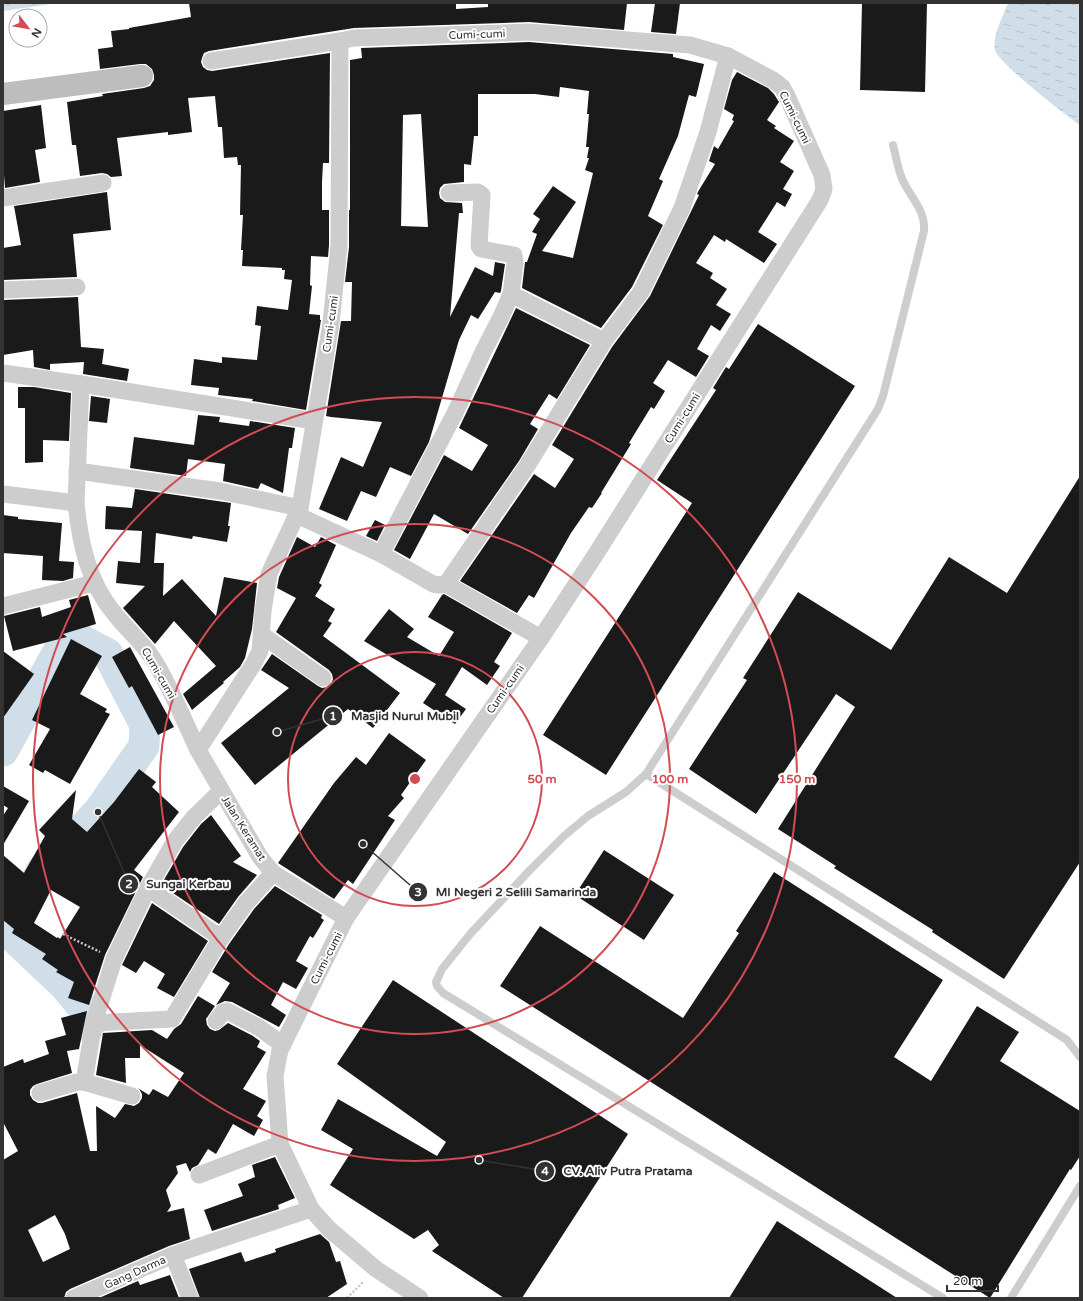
<svg xmlns="http://www.w3.org/2000/svg" width="1083" height="1301" font-family="'Varela Round',sans-serif">
  <defs>
    <pattern id="water-ripples" width="26" height="14" patternUnits="userSpaceOnUse"><rect width="26" height="14" fill="#cfdee8"/><path d="M2 4q2-2 4 0t4 0M15 11q2-2 4 0t4 0" fill="none" stroke="#b2bfc7"/></pattern>
  </defs>
  <rect width="100%" height="100%" fill="#fff"/>
  <g fill="url(#water-ripples)">
    <polygon points="3,3 58,3 3,11"/>
    <path d="M1008,3H1080V125C1066,115 998,63 995,50C992,35 1003,17 1008,3Z"/>
  </g>
  <g fill="none" stroke-linecap="round" stroke-linejoin="round">
    <polyline stroke="#cfdee8" stroke-width="31" points="3,751 60,648 74,636 108,654 145,725 144,746 98,812 41,871 11,935 65,986 87,1013 89,1027"/>
  </g>
  <g fill="#1a1a1a" fill-rule="evenodd">
    <polygon points="189,3 456,3 456,9 488,7 488,3 627,3 624,30 529,22 354,28 209,51 204,53 202,58 201,62 203,67 207,70 212,71 330,53 329,163 323,163 322,182 322,210 329,210 329,245 328,257 311,256 310,285 312,286 309,314 320,315 320,320 321,320 306,410 252,401 253,399 218,395 219,388 191,385 194,359 222,363 222,357 257,360 261,326 255,325 257,306 288,310 292,280 284,279 285,270 282,270 282,268 242,266 243,250 241,250 243,215 240,215 241,165 238,165 237,157 224,158 222,127 218,127 215,96 188,98 192,132 168,135 168,132 117,138 122,176 111,177 107,174 102,173 80,176 76,145 72,145 67,102 103,96 102,94 144,88 150,86 154,80 154,75 152,69 146,64 140,64 100,69 98,49 113,47 111,31 129,29 129,28 191,17"/>
    <polygon points="655,3 680,3 676,34 651,32"/>
    <polygon points="862,3 927,3 925,92 860,90"/>
    <path d="M529,42L673,54V57L704,64L696,97L689,95L678,136L659,179L663,181L648,216L663,225L632,287L601,328L522,288L525,262H527L537,234L532,232L540,219L533,214L553,186L576,202L542,251L573,258L593,173L585,170L589,158H587L589,147H586L589,114H587L589,91L560,87L559,97L535,94H478V136H474L471,165L464,164V182L444,184L440,188L439,193L440,198L445,202L462,203L463,213H459L450,317L475,267L493,276L495,262L505,264L501,291L500,293L495,292L478,319L471,315L459,340L429,442L411,476L390,467L376,497L361,491L347,521L319,509L341,457L363,467L382,422L331,417L326,416L341,321H351L352,282H345L349,247V210H350V60L362,58L361,48ZM421,114L428,227L401,226L403,115Z"/>
    <polygon points="737,72 768,88 774,94 779,102 767,120 776,126 774,128 794,141 780,162 794,171 783,189 792,194 785,207 777,202 758,232 777,244 764,263 726,239 725,242 714,235 696,263 713,273 710,278 727,289 716,305 731,314 720,331 711,325 697,349 709,356 696,377 668,360 653,383 665,391 654,409 651,407 629,443 631,444 601,493 602,493 592,508 589,507 571,533 534,598 529,595 517,613 460,581 534,474 555,488 574,459 552,445 612,347 650,296 699,195 697,194 699,190 715,164 709,161 714,146 718,149 734,121 732,120 734,115 724,109 732,80"/>
    <polygon points="41,105 46,148 35,150 40,182 5,188 3,162 3,111"/>
    <polygon points="107,192 111,230 73,234 77,277 3,280 3,248 21,245 14,206"/>
    <polygon points="78,297 81,347 104,349 102,364 129,369 127,381 83,374 84,362 50,364 50,370 34,367 33,350 3,355 3,300"/>
    <polygon points="516,308 590,345 557,399 549,394 530,424 538,429 519,461 468,534 434,514 410,559 394,550 444,455 472,471 488,445 459,428"/>
    <polygon points="758,324 855,386 606,775 543,735 692,503 657,480 716,390 713,388 726,367 729,369"/>
    <polygon points="18,387 34,387 71,393 69,441 43,440 43,462 25,463 25,408 18,408"/>
    <polygon points="91,396 110,399 107,423 89,421"/>
    <polygon points="198,415 220,417 219,422 249,426 250,421 295,428 292,448 289,448 283,493 261,483 258,489 223,481 225,464 188,459 186,476 130,468 134,437 194,445"/>
    <polygon points="1080,476 1080,862 1004,979 932,932 933,930 834,868 836,866 778,829 855,707 836,694 756,814 689,769 747,680 743,678 798,592 891,650 949,557 1007,593"/>
    <polygon points="135,489 231,503 228,526 230,526 227,542 193,536 192,539 156,533 154,563 164,563 163,596 182,579 216,616 224,577 257,583 252,629 245,658 240,667 223,682 224,683 192,710 183,694 216,666 174,621 155,644 123,608 145,586 116,583 118,561 140,563 142,531 105,529 106,506 132,508"/>
    <polygon points="3,515 18,517 18,519 62,523 59,561 74,562 73,578 63,581 42,580 43,556 3,553"/>
    <polygon points="375,520 385,525 377,541 366,536"/>
    <polygon points="297,537 315,547 321,537 336,545 319,583 322,585 315,596 335,609 328,621 332,623 323,636 400,693 373,728 348,709 255,785 221,743 289,688 261,670 272,654 318,686 322,688 328,687 331,684 333,679 332,674 329,670 276,632 296,598 277,588 279,577"/>
    <polygon points="444,594 512,633 494,662 500,666 487,685 462,667 445,695 466,709 455,724 423,703 436,684 364,641 389,609 414,629 407,637 439,656 454,632 428,617 442,595"/>
    <polygon points="88,595 96,624 63,634 67,637 13,651 4,616 40,607 42,617 71,607 69,600"/>
    <polygon points="71,639 102,656 80,694 107,709 105,712 110,714 70,784 45,770 43,773 29,765 50,729 32,720"/>
    <polygon points="130,647 174,727 158,735 132,686 129,688 112,657"/>
    <polygon points="3,651 34,674 3,718"/>
    <polygon points="389,733 426,760 401,795 404,798 388,816 395,820 353,884 348,880 334,899 278,863 334,783 356,757 366,765"/>
    <path d="M139,769L156,782L152,787L179,812L134,870L143,877L105,955L89,1005L68,998L74,982L56,972L58,970L42,959L46,954L12,933L14,929L3,920V855L24,873L45,836L39,830L76,790L72,819L87,832L114,802ZM51,890L80,907L60,939L58,937L57,938L34,923Z"/>
    <polygon points="3,786 29,801 3,845 3,816 8,808 3,805"/>
    <polygon points="211,815 241,856 233,862 257,875 238,897 219,924 161,885 183,847 201,824"/>
    <polygon points="604,850 674,895 644,940 575,895"/>
    <polygon points="774,872 943,980 894,1057 931,1081 977,1006 1019,1032 1000,1061 1080,1111 1080,1156 1071,1170 1070,1169 990,1298 500,986 540,926 683,1018 739,933 736,931"/>
    <polygon points="275,886 322,915 321,918 324,920 313,938 310,936 296,961 308,968 296,989 283,982 271,1005 286,1015 279,1027 232,1002 225,1001 216,1005 230,983 212,972 229,944 254,909"/>
    <polygon points="152,903 208,941 174,997 157,988 165,974 144,961 136,973 122,965"/>
    <polygon points="393,980 628,1134 522,1298 504,1298 432,1251 439,1245 428,1230 414,1239 330,1185 353,1149 321,1130 338,1099 437,1156 446,1142 337,1064"/>
    <path d="M198,996L215,1006L206,1019L207,1025L210,1029L215,1031L219,1030L228,1023L253,1036L260,1041L257,1047L266,1052L243,1089L266,1101L257,1116L263,1120L254,1136L233,1124L216,1154L208,1149L198,1165L192,1168L190,1172L186,1163L176,1166L178,1173L166,1190L171,1206L167,1212L184,1208L190,1239L169,1246L70,1289L66,1292L64,1298H3V1160L18,1151L3,1122V1067L23,1059L24,1063L49,1054L45,1041L66,1035L61,1018L87,1011L79,1049L67,1051L72,1073L37,1084L33,1086L30,1090V1095L33,1100L38,1103H42L77,1093L90,1151H97L96,1106L115,1118L125,1104L134,1106L139,1103L142,1098V1094L139,1089L136,1087L149,1095L153,1089L168,1097L184,1073L140,1045V1058H125L126,1083L96,1075L103,1033L152,1030L167,1039L174,1029L181,1024ZM55,1215L65,1234L70,1249L43,1262L28,1230Z"/>
    <polygon points="275,1157 295,1198 278,1205 279,1209 212,1231 204,1210 243,1196 238,1184 255,1177 252,1165"/>
    <polygon points="777,1221 897,1298 729,1298"/>
    <polygon points="320,1234 329,1242 336,1262 340,1261 347,1284 326,1298 200,1298 189,1269 241,1252 245,1262 276,1252 275,1249"/>
    <polygon points="170,1275 179,1298 99,1298 138,1281 140,1285"/>
  </g>
  <g fill="none" stroke-linecap="round" stroke-linejoin="round">
    <g stroke="#c7c7c7" stroke-width="2.5" stroke-dasharray="2 2" stroke-linecap="butt">
      <polyline points="63,934 100,952"/>
      <polyline points="347,1298 364,1281"/>
    </g>
    <g stroke="#cdcdcd" stroke-width="8">
      <path d="M893,145C896,156 898,170 903,181C911,198 926,211 924,231L883,396L878,409L646,774L626,792L588,816L564,836L530,870L471,933L442,969L436,982L437,986L443,993L943,1298"/>
      <polyline points="646,774 1067,1040 1080,1057"/>
      <polyline points="1011,1298 1080,1186"/>
    </g>
    <g stroke="#cdcdcd" stroke-width="17">
      <polyline points="211,61 340,41"/>
      <polyline points="449,193 478,192 482,195 479,246 481,249 514,255 515,263 511,294"/>
      <polyline points="3,198 103,183"/>
      <polyline points="3,290 77,287"/>
      <polyline points="3,373 81,384"/>
      <polyline points="77,471 220,491 300,508"/>
      <polyline points="3,494 76,503 81,384 314,421"/>
      <path d="M76,503C80,542 88,582 114,613C127,630 144,643 155,662C172,690 184,721 198,750L254,663L260,651L263,611L269,574L300,508L331,323L339,246L340,41L354,38L529,32L690,45L728,56L773,80L782,87L787,96L822,175L824,189L820,200L594,557L541,638L346,918L280,1050L275,1076L280,1144L311,1209L329,1229L376,1269L420,1298"/>
      <polyline points="297,515 381,554 433,584 439,585 446,584 527,466 604,341 641,292 682,208 708,132 728,56"/>
      <polyline points="381,554 455,413 483,352 502,315 511,294 604,341"/>
      <polyline points="446,584 541,638"/>
      <polyline points="3,606 94,583"/>
      <polyline points="262,635 323,678"/>
      <polyline points="198,750 260,857 273,873 346,918"/>
      <polyline points="148,888 221,938"/>
      <polyline points="216,1021 223,1012 227,1011 258,1027 283,1045"/>
      <polyline points="94,1023 172,1019 221,938 246,903 273,873"/>
      <polyline points="84,1082 132,1096"/>
      <polyline points="40,1093 77,1082 84,1082 94,1023 114,959 148,888 175,841 194,817 221,791"/>
      <polyline points="199,1175 280,1144"/>
      <polyline points="173,1255 190,1298"/>
      <polyline points="74,1298 173,1255 311,1209"/>
    </g>
    <polyline stroke="#bdbdbd" stroke-width="22" points="3,94 142,76"/>
  </g>
  <g fill="none" stroke="#d24c53" stroke-width="2">
    <circle cx="415" cy="779" r="127"/>
    <circle cx="415" cy="779" r="255"/>
    <circle cx="415" cy="779" r="382"/>
  </g>
  <g text-anchor="middle" stroke-width="4" stroke-linejoin="round" paint-order="stroke">
    <g font-size="11" fill="#333" stroke="#fff">
      <text transform="translate(477 34) rotate(-2)" y="4">Cumi-cumi</text>
      <text transform="translate(795 117) rotate(64)" y="4">Cumi-cumi</text>
      <text transform="translate(330 324) rotate(-82)" y="4">Cumi-cumi</text>
      <text transform="translate(682 418) rotate(-58)" y="4">Cumi-cumi</text>
      <text transform="translate(159 673) rotate(60)" y="4">Cumi-cumi</text>
      <text transform="translate(505 689) rotate(-55)" y="4">Cumi-cumi</text>
      <text transform="translate(244 828) rotate(58)" y="4">Jalan Keramat</text>
      <text transform="translate(326 958) rotate(-63)" y="4">Cumi-cumi</text>
      <text transform="translate(135 1272) rotate(-24)" y="4">Gang Darma</text>
    </g>
  </g>
  <circle cx="415" cy="779" r="6" fill="#d24c53" stroke="#fff" stroke-width="2"/>
  <g font-size="12" text-anchor="middle" font-weight="bold" fill="#d24c53" stroke="#fff" stroke-width="4" stroke-linejoin="round" paint-order="stroke">
    <text x="542" y="783">50 m</text>
    <text x="670" y="783">100 m</text>
    <text x="797" y="783">150 m</text>
  </g>
  <path fill="none" stroke="#333" stroke-width="1.5" d="M277 732L333 716M98 812L129 884M363 844L418 892M479 1160L545 1171"/>
  <g fill="#333" stroke="#fff" stroke-width="1.5">
    <circle cx="277" cy="732" r="4"/>
    <circle cx="98" cy="812" r="4"/>
    <circle cx="363" cy="844" r="4"/>
    <circle cx="479" cy="1160" r="4"/>
    <circle cx="333" cy="716" r="10"/>
    <circle cx="129" cy="884" r="10"/>
    <circle cx="418" cy="892" r="10"/>
    <circle cx="545" cy="1171" r="10"/>
  </g>
  <g font-size="12" text-anchor="middle" font-weight="bold" fill="#fff">
    <text x="333" y="720">1</text>
    <text x="129" y="888">2</text>
    <text x="418" y="896">3</text>
    <text x="545" y="1175">4</text>
  </g>
  <g font-size="12" text-anchor="middle" font-weight="bold" fill="#333" stroke="#fff" stroke-width="4" stroke-linejoin="round" paint-order="stroke">
    <text x="405" y="720">Masjid Nurul Mubil</text>
    <text x="188" y="888">Sungai Kerbau</text>
    <text x="516" y="896">MI Negeri 2 Selili Samarinda</text>
    <text x="628" y="1175">CV. Aliv Putra Pratama</text>
  </g>
  <rect width="1083" height="1301" fill="none" stroke="#333333" stroke-width="8"/>
  <g transform="translate(28 28) rotate(121)"><circle r="19" fill="#ffffff" stroke="#adadad"/>
  <path d="M0-3L7 15L0 10L-7 15Z" fill="#d24c53"/>
  <text y="-6" font-size="11" font-weight="bold" text-anchor="middle" fill="#333333">N</text>
  </g>
  <path d="M947 1285v6h51v-6" fill="none" stroke="#333333" stroke-width="2"/>
  <text x="953" y="1285" font-size="12" fill="#333333" stroke="#ffffff" stroke-width="3" paint-order="stroke">20 m</text>
</svg>
